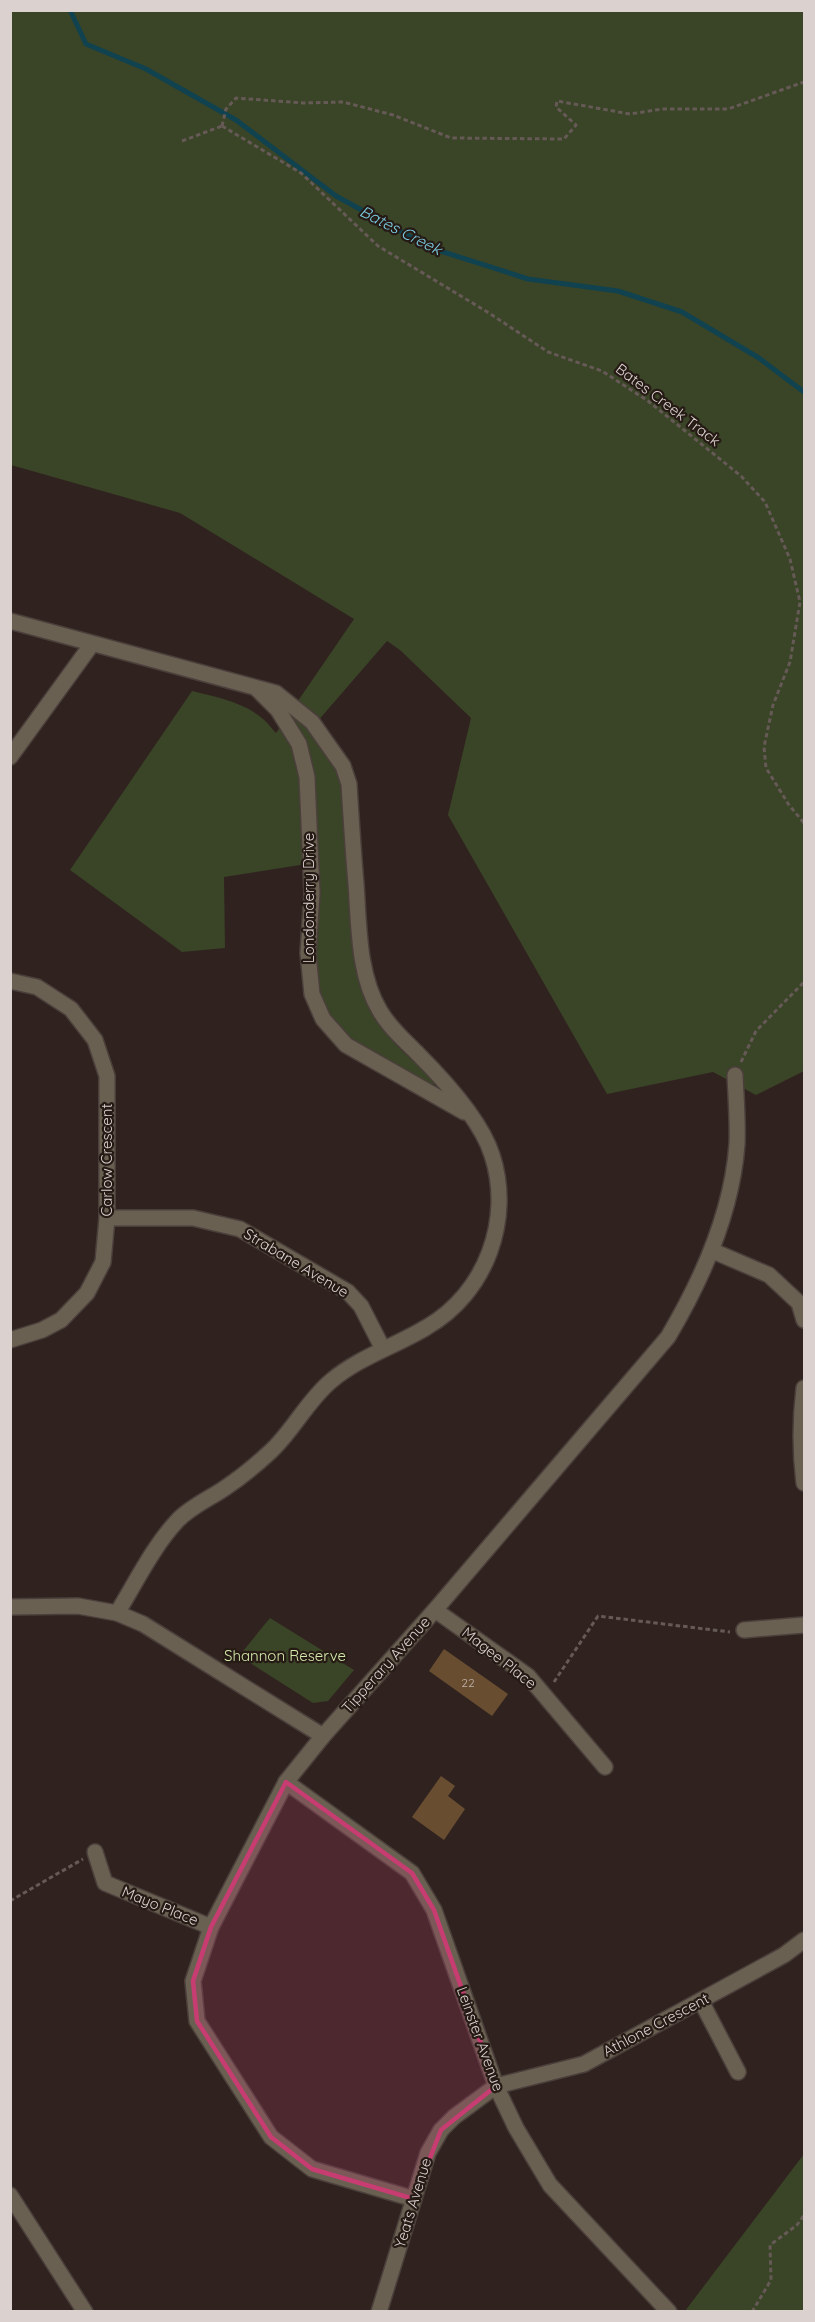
<svg xmlns="http://www.w3.org/2000/svg" width="815" height="2322" font-family="Quicksand,sans-serif">
  <rect width="100%" height="100%" fill="#30231f"/>
  <g fill="#3a4427">
    <path d="M10,11H804V1071L756,1095L713,1072L607,1094L448,815L471,718L400,650L387,641L310,730L336,769L341,787L351,930L361,988L375,1020L398,1047L435,1082L433,1085C412,1078 395,1067 376,1055C360,1045 340,1034 330,1017C308,982 320,903 319,862L224,877L225,948L182,952L70,870L192,691C216,697 244,702 263,719C268,723 272,729 276,733L354,619L180,513L11,465Z"/>
    <polygon points="270,1618 354,1670 328,1701 313,1703 239,1656"/>
    <polygon points="804,2154 804,2311 685,2311"/>
  </g>
  <g fill="none" stroke-linecap="round" stroke-linejoin="round">
    <polyline stroke="#10434f" stroke-width="5" points="70,10 86,44 146,69 236,120 336,196 431,248 528,279 618,291 682,312 759,358 804,392"/>
  </g>
  <g fill="#684d31">
    <polygon points="444,1649 508,1694 492,1716 429,1671"/>
    <polygon points="441,1776 455,1786 448,1796 465,1809 444,1840 412,1817"/>
  </g>
  <g fill="none" stroke-linecap="round" stroke-linejoin="round">
    <defs>
      <g id="minor">
        <path d="M10,621L276,693L312,722L343,766L349,784C351,817 353,850 356,884C359,925 358,975 380,1011C389,1027 405,1041 418,1054C444,1080 481,1120 492,1155C513,1219 486,1293 427,1327C396,1346 359,1357 331,1381C307,1401 293,1431 270,1452C256,1465 240,1478 225,1488C209,1499 190,1507 177,1521C153,1547 136,1582 117,1613"/>
        <polyline points="257,689 278,710 299,744 307,777 312,893 308,953 312,994 323,1019 346,1045 464,1112"/>
        <polyline points="10,757 92,644"/>
        <polyline points="10,981 37,987 71,1009 95,1040 107,1076 107,1218 103,1262 87,1293 61,1320 42,1330 10,1340"/>
        <polyline points="107,1218 193,1218 240,1229 348,1292 361,1306 383,1349"/>
        <polyline points="713,1251 769,1275 799,1303 804,1320"/>
        <path d="M804,1388C800,1421 800,1451 804,1483"/>
        <polyline points="10,1607 78,1606 117,1613 143,1624 323,1736"/>
        <polyline points="435,1610 528,1676 605,1767"/>
        <polyline points="744,1630 804,1625"/>
        <polyline points="286,1782 412,1873 434,1910 496,2086 516,2128 550,2185 669,2312"/>
        <polyline points="95,1852 105,1883 211,1927"/>
        <polyline points="701,2001 738,2072"/>
        <polyline points="10,2195 85,2312"/>
        <path d="M414,2199L312,2169L271,2137L197,2021L193,1981L211,1927L286,1782L323,1736L435,1610L668,1337C703,1278 732,1213 737,1144C738,1121 736,1098 735,1075"/>
        <polyline points="379,2312 428,2153 441,2130 454,2117 496,2086 584,2064 784,1955 804,1940"/>
      </g>
    </defs>
    <use href="#minor" stroke="#4b3f3b" stroke-width="18"/>
    <g stroke="#665a56" stroke-width="3" stroke-dasharray="4.5 3" stroke-linecap="butt">
      <polyline points="222,126 301,173 378,246 489,313 548,352 602,371 648,401 741,476 765,502 790,559 800,602 790,662 773,705 764,747 766,768 789,805 804,823"/>
      <polyline points="222,126 226,109 236,98 303,103 343,102 393,115 451,138 564,139 576,125 556,107 557,101 630,114 662,109 728,109 804,82"/>
      <polyline points="182,141 222,126"/>
      <polyline points="741,1062 756,1031 804,982"/>
      <polyline points="554,1682 598,1616 730,1632"/>
      <polyline points="10,1901 83,1859"/>
      <polyline points="752,2312 771,2280 770,2245 797,2225 804,2215"/>
    </g>
    <use href="#minor" stroke="#696052" stroke-width="15"/>
  </g>
  <path fill="#c73d72" fill-opacity="0.2" stroke="#c73d72" stroke-width="4.5" stroke-linejoin="round" d="M286,1782L412,1873L434,1910L496,2086L441,2130L414,2199L312,2169L271,2137L197,2021L193,1981L211,1927Z"/>
  <g text-anchor="middle" stroke-width="4.5" stroke-linejoin="round" paint-order="stroke">
    <g font-size="12" fill="#beb1a8">
      <text x="468" y="1687">22</text>
    </g>
    <g font-size="15" fill="#dbd2cf" stroke="#261a15">
      <text transform="translate(668 405) rotate(37)" y="5">Bates Creek Track</text>
      <text transform="translate(309 898) rotate(-90)" y="5">Londonderry Drive</text>
      <text transform="translate(107 1160) rotate(-90)" y="5">Carlow Crescent</text>
      <text transform="translate(296 1263) rotate(31)" y="5">Strabane Avenue</text>
      <text transform="translate(499 1658) rotate(38)" y="5">Magee Place</text>
      <text transform="translate(386 1665) rotate(-48)" y="5">Tipperary Avenue</text>
      <text transform="translate(160 1906) rotate(22)" y="5">Mayo Place</text>
      <text transform="translate(656 2025) rotate(-28)" y="5">Athlone Crescent</text>
      <text transform="translate(480 2039) rotate(70)" y="5">Leinster Avenue</text>
      <text transform="translate(413 2203) rotate(-73)" y="5">Yeats Avenue</text>
    </g>
    <g font-size="15" fill="#d3eaab" stroke="#261a15">
      <text x="285" y="1661">Shannon Reserve</text>
    </g>
    <g font-size="16" font-style="italic" fill="#7bcde2" stroke="#261a15">
      <text transform="translate(401 230) rotate(27)" y="6">Bates Creek</text>
    </g>
  </g>
  <rect width="815" height="2322" fill="none" stroke="#dbd2cf" stroke-width="24"/>
</svg>
